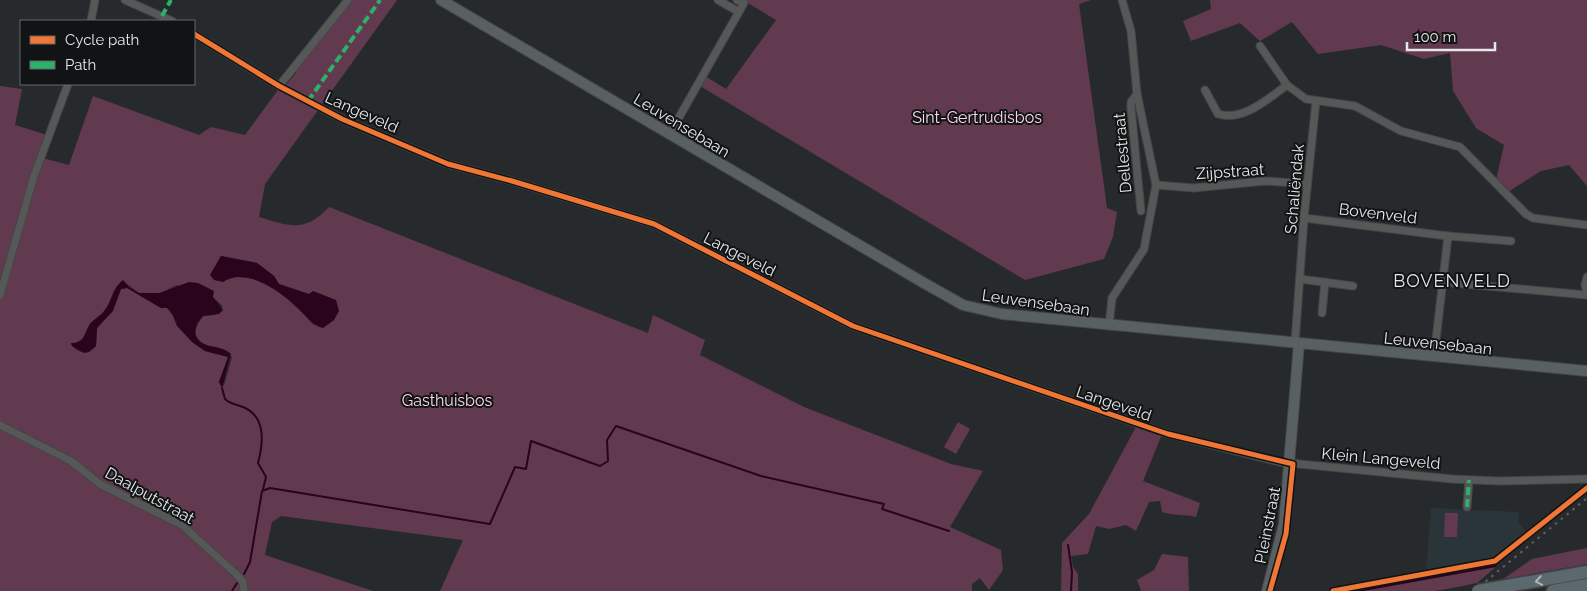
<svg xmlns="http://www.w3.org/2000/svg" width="1587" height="591" font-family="Raleway,sans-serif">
  <rect width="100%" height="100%" fill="#272a2c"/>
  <polygon fill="#2a353a" points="1431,508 1518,512 1519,523 1526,532 1490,562 1426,571"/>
  <g fill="#623a50" fill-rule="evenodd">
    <path d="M349,0H397L265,184L259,217C289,226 305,233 329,207L648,333L653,315L705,340L700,355L804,407L951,464L983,471L950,527L1001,550L1003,570L989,590L980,578L972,584V591H440L463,540L281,516L272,522L265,555L373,591H0V86L22,89L15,125L47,135L39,157L69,165L93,96L199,135L211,127L245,135L278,90L281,91L296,73V67ZM221,256L257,263L274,276L279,284L309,294L315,326C301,311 273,282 253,279C239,276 224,277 210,275ZM123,281L139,293H160L177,285C193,290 213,293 223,307L215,315L203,316L195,329C196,347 210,345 222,349C226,351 229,355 232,357L224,386H221L219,382L228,357L205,351L192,342L167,308H161L127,288L121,289L108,315L97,328L96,346C88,355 78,354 71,344C85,343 84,334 89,325C93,319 100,317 104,311C113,301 112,290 123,281Z"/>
    <polygon points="743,0 1091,0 1079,4 1107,208 1117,212 1113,237 1104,259 1025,280 700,86 705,76 726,89 776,20"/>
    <polygon points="1210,0 1587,0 1587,186 1569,165 1541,171 1508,192 1496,180 1504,145 1476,128 1453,91 1450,53 1424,59 1381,45 1318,54 1292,22 1260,41 1240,23 1191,41 1183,21 1211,9"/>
    <polygon points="958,422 970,429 956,454 944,447"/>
    <path d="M1137,425L1162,434L1143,481L1200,503L1196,517C1184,514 1174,516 1162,512L1160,501L1149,502L1136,531L1126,525L1109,529L1096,526L1088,554L1071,556L1073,567L1078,574V591H1061L1062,543L1089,514Z"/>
    <polygon points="1445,513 1458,513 1457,537 1444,537"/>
    <polygon points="1587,548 1587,564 1503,579 1532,559"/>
    <polygon points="1162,554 1188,557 1189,591 1141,591 1137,580 1154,570"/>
    <polygon points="1498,565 1477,583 1463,586 1435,591 1353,591"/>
  </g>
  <g fill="#2a041c">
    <path d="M221,256L257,263L274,276L279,284L309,294L313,291L336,300L339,311L334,320L323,328C312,325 307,317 299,309C281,292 247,266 223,282L214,280L210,275Z"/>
    <path d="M123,280L129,287L139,293H160L189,282L198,283L214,291L213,297L223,310L219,314L203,316L197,323L195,334C202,351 220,343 231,354L222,388L219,382L228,357L205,351L192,342L177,326L172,313L167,308H161L127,288L121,289L113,311L97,328L96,346L89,352L84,353L72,346L71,343C84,343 84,335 89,326C92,320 101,316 105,310C113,299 111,290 123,280Z"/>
  </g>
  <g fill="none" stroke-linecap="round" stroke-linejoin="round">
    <g stroke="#2a041c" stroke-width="2">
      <path d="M222,388L225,399C230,404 236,404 243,407C267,417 263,444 258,463L266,477L263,489"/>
      <polyline points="1068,545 1072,572 1071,591"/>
      <polyline points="244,574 250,562 262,491 270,488 490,524 515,467 526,469 531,441 600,466 608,461 607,440 616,426 761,476 884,504 882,509 949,531"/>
      <polyline points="232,591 237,583"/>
      <polyline points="1358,591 1496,566"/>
    </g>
    <defs>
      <g id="street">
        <polyline points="125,0 172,21"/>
        <polyline points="718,0 739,12"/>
        <polyline points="91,21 95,0"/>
        <polyline points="194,34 279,86 342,119 448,164 512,181 654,224 853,326 1168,434 1280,462 1299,464 1452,479 1499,481 1587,479"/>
        <polyline points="1260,46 1287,85 1306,99 1355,106 1401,131 1460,147 1526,214 1533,218 1587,225"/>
        <polyline points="279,86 348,0"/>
        <path d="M1205,90L1218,114C1243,122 1269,98 1287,85"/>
        <polyline points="1137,94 1131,102 1131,108 1141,211"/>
        <polyline points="669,135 744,3 737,0"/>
        <polyline points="1156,185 1194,188 1265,181 1307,184"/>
        <polyline points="1304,218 1448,236 1511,241"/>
        <polyline points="1587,277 1585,285 1587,293"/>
        <polyline points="1300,279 1353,286"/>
        <polyline points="1442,282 1587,295"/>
        <polyline points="0,295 34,176 68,84"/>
        <polyline points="1322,313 1325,282"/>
        <polyline points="1109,326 1112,298 1144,249 1156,185 1137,94 1131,31 1122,0"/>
        <polyline points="1295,343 1304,218 1316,101"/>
        <polyline points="1434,357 1448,236"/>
        <polyline points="0,425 71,461 100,484 182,525 236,574 243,582 244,591"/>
        <polyline points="1467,507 1469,480"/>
      </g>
      <g id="secondary">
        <polyline points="441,0 924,283 963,305 1002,314 1587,371"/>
        <polyline points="1267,591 1284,524 1299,344"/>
      </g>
      <g id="highway">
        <polyline points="1490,589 1587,572"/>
        <polyline points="1553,591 1587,585"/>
      </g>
    </defs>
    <use href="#street" stroke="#434647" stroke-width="9"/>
    <use href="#secondary" stroke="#434647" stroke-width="12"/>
    <use href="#highway" stroke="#434647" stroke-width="15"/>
    <use href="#street" stroke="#565858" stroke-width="7"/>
    <use href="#secondary" stroke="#596062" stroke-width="10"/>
    <use href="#highway" stroke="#5b686d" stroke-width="12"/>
    <polyline stroke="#5e6162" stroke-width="2" stroke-dasharray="2.5 5" stroke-linecap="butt" points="1474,591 1587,498"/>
    <defs>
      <polyline id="highway-bridge" points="1478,591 1490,589"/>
    </defs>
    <use href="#highway-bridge" stroke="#434647" stroke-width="15" stroke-linecap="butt"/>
    <use href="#highway-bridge" stroke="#5b686d" stroke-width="12"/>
    <g stroke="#2db169" stroke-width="4" stroke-dasharray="8 4" stroke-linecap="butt">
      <polyline points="162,16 171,0"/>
      <polyline points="308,101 380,0"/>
      <polyline points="1467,507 1469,480"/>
    </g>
    <defs>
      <g id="cycleway">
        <polyline points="194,34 279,86 342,119 448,164 512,181 654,224 853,326 1168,434 1293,464 1286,534 1270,591"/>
        <polyline points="1333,591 1495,561 1587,488"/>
      </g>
    </defs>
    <use href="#cycleway" stroke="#111314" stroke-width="8"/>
    <use href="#cycleway" stroke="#f07635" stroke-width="5"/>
  </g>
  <defs><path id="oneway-chevron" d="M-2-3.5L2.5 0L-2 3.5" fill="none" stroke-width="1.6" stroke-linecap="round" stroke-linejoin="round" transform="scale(1.25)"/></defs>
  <use stroke="#adb5b7" href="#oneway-chevron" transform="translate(1539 581) rotate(170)"/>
  <g text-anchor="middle" stroke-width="4" stroke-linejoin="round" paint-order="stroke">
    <g font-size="16" fill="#e4e8e9" stroke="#111314">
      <text transform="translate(362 112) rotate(24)" y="6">Langeveld</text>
      <text transform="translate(682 125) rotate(31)" y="6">Leuvensebaan</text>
      <text transform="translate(1122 153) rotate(-95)" y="6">Dellestraat</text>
      <text transform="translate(1230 171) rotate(-4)" y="6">Zijpstraat</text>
      <text transform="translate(1294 189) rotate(-85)" y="6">Schaliëndak</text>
      <text transform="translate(1378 213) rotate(7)" y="6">Bovenveld</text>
      <text transform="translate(740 254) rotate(27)" y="6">Langeveld</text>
      <text transform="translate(1036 302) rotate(8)" y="6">Leuvensebaan</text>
      <text transform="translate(1438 343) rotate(6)" y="6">Leuvensebaan</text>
      <text transform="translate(1114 403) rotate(19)" y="6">Langeveld</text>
      <text transform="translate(1381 458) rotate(5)" y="6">Klein Langeveld</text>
      <text transform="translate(150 495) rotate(29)" y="6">Daalputstraat</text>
      <text transform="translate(1267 525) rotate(-79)" y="6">Pleinstraat</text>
    </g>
    <g font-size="16" fill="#fcd7ea" stroke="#111314">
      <text x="977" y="123">Sint-Gertrudisbos</text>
      <text x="447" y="406">Gasthuisbos</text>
    </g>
    <g font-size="18" letter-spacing="1" fill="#e4e8e9" stroke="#111314">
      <text x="1452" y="287">BOVENVELD</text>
    </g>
  </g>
  <rect x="20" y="20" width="175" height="65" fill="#111314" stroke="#656869"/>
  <rect x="30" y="36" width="25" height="8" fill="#f07635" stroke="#656869"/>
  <text x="65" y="45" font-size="15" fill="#e4e8e9">Cycle path</text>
  <rect x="30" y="61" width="25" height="8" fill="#2db169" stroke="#656869"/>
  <text x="65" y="70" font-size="15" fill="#e4e8e9">Path</text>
  <path d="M1407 42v8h88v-8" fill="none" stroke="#e4e8e9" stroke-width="2.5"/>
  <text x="1414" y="42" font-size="15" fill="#e4e8e9" stroke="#111314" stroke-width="4" paint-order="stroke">100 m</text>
</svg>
